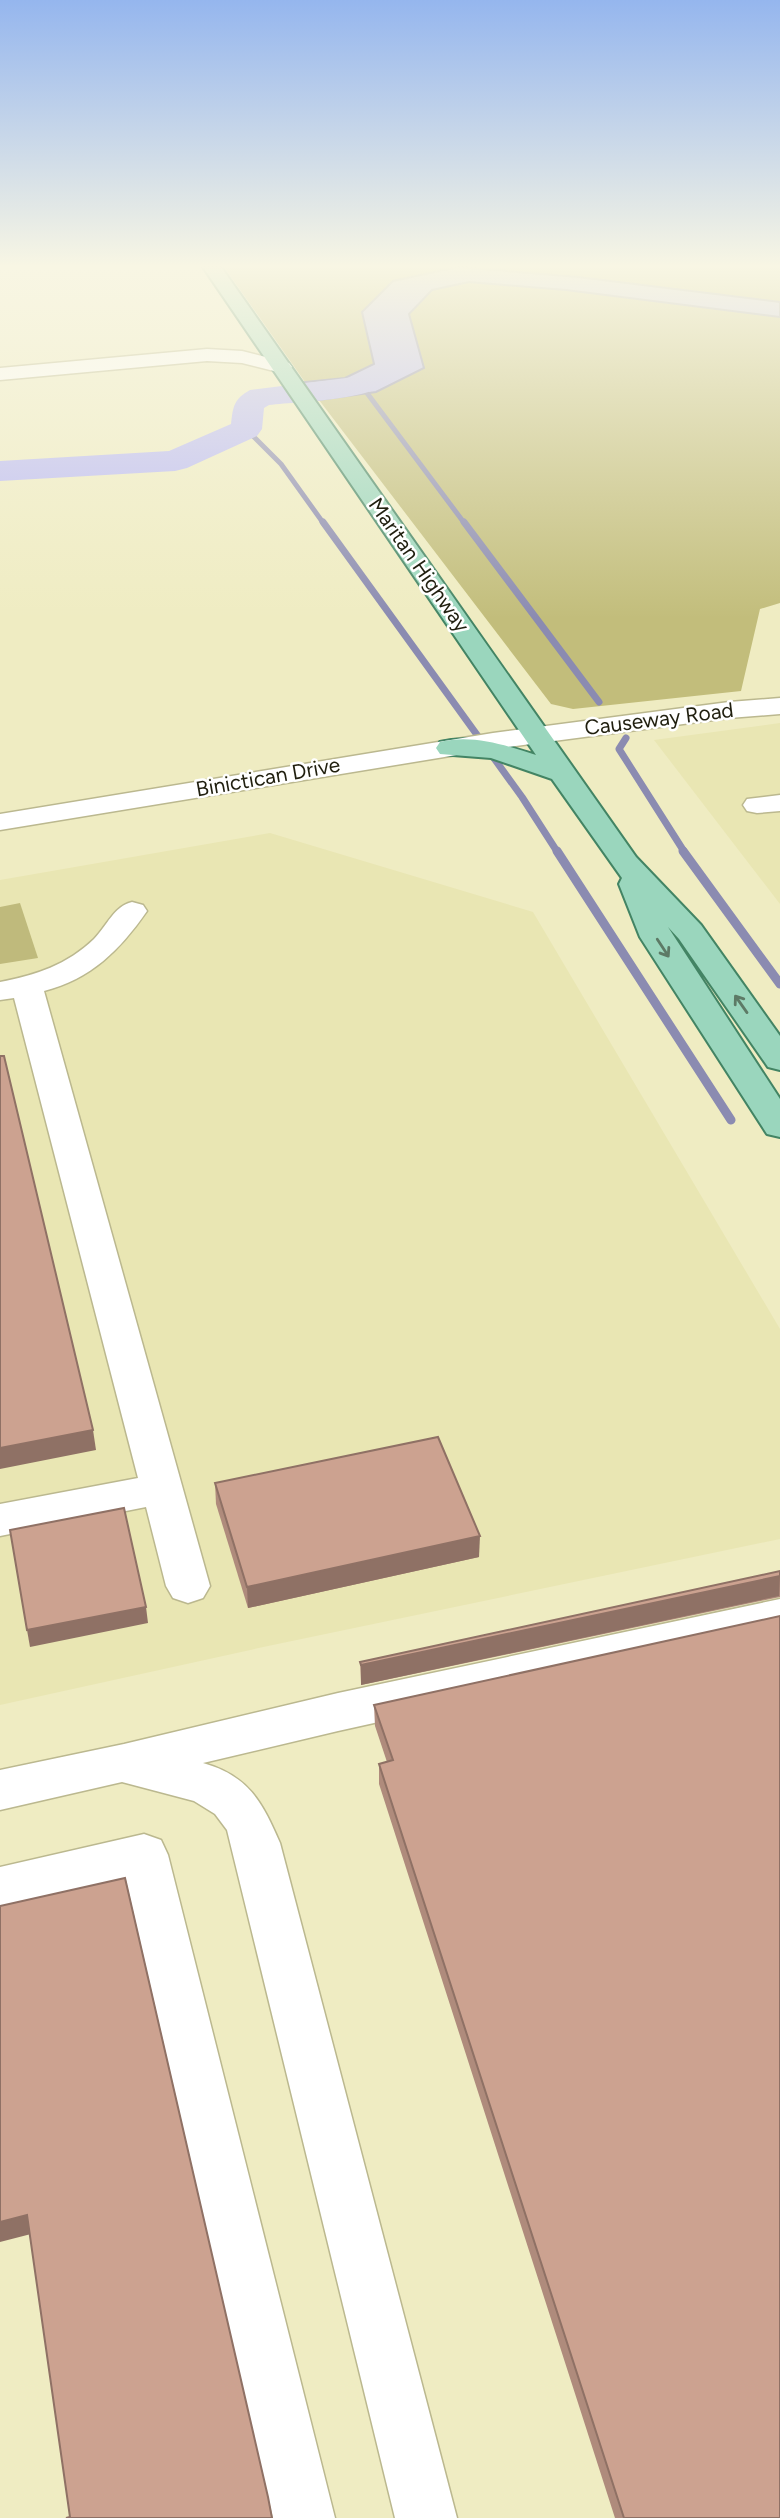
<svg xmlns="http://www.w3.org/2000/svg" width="780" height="2518" font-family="Figtree,sans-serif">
  <rect width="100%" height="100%" fill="#efecc2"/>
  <g fill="#e9e6b3">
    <polygon points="780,723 780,904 654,740"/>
    <polygon points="270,833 533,912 780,1329 780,1539 268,1646 0,1705 0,880"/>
  </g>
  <polygon fill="#bfba7c" points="20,903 38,958 0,964 0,907"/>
  <g fill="#c2bd7b">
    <polygon points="224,267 458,267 393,281 362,312 374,364 345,378 305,382"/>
    <polygon points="465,267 780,267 780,302 578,277"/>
    <polygon points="469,282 566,290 780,317 780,603 760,609 741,691 573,709 551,704 319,400 376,392 409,314 432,290"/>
  </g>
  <polygon fill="#b9b9f6" stroke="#8b8bb1" stroke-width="2" points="458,267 578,277 780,302 780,317 566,290 469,282 432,290 409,314 424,368 376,392 319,400 305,382 345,378 374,364 362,312 393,281"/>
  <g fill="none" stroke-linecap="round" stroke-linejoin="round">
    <g stroke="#8b8bb1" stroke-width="5">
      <polyline points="361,385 465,524"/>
      <polyline points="246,429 281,464 324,524"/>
    </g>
    <g stroke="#8b8bb1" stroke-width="7">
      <polyline points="323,522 522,797 558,853"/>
      <polyline points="464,522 599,702"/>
      <polyline points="626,738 619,749 685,853"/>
    </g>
    <g stroke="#8b8bb1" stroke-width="9">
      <polyline points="557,851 731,1120"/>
      <polyline points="683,851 780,984"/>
    </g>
    <path fill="#b9b9f6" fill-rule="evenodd" d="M389,362L400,365L404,371C383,401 304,401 269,405L264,408L262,429L257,436L187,468L175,471L0,481V461L169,451L231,424C233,406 234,399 250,390L354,377Z"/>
    <defs>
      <g id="minor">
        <polygon points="207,349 242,351 289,363 292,367 282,373 242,363 207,361 0,380 0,368"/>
        <polygon points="780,698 780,714 729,718 493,749 0,830 0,814 493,733 729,702"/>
        <polygon points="780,795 780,811 757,813 747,811 743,805 747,799"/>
        <path d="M132,902L143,905L147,911C120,950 91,979 44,991L210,1586L203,1598L188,1603L173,1598L166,1586L146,1507L0,1536V1504L138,1478L14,998L0,1000V982C36,975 67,965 94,939C107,926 114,906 132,902Z"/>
        <path d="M780,1599V1633L338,1731L203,1763C249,1776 262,1802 280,1843L457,2518H395L227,1830L215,1814L194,1801L122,1782L0,1810V1770L124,1744L338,1693Z"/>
        <polygon points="144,1834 161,1840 168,1855 335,2518 273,2518 126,1880 0,1909 0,1867"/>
      </g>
      <path id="major" d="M203,267H221L636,857L701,925L780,1036V1070L768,1067L679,939L668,927L780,1099V1137L767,1134L640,937L619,884L622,878L552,779L491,758L440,754L436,748L440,742C472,734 505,745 536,755Z"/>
    </defs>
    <use href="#minor" stroke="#bbb88f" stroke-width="3"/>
    <use href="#major" stroke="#438464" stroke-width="4"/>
    <use href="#minor" fill="#fff" fill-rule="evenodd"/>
    <use href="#major" fill="#9ad6bd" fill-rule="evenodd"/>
  </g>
  <g fill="#af8b7c">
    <polygon points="215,1483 479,1557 248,1608 216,1504"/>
    <polygon points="780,1571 780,1597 361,1685 361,1683 360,1662"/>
    <polygon points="374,1705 780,2518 615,2518 379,1784 379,1764 387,1762 375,1726"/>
  </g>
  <g fill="#8f7165">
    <polygon points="93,1430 96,1450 0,1469 0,1448"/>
    <polygon points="480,1536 479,1557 248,1608 247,1587"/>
    <polygon points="780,1576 779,1596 361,1685 361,1665"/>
    <polygon points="146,1607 148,1623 30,1647 27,1630"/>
    <polygon points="27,2215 31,2234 0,2242 0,2222"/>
  </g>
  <g fill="#cca290" stroke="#8f7165" stroke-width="2">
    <polygon points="0,1056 4,1056 93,1430 0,1448"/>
    <polygon points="438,1437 480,1536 247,1587 215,1483"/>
    <polygon points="124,1508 146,1607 27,1630 10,1530"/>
    <polygon points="780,1571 780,1576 361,1665 360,1662"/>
    <polygon points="780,1616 780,2518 624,2518 379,1764 393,1760 374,1705"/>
    <polygon points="125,1878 268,2497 272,2518 66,2518 70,2517 27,2215 0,2222 0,1906"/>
  </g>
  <defs><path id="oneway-shaft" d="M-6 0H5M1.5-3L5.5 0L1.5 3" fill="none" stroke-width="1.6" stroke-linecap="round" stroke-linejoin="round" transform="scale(1.75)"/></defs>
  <g stroke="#5d7a66">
    <use href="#oneway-shaft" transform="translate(663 948) rotate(57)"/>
    <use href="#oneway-shaft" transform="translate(741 1004) rotate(-125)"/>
  </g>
  <linearGradient id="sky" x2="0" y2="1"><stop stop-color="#95b6ee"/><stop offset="0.43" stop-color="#f8f6e4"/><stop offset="1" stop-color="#f8f6e4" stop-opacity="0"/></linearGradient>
  <rect width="780" height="619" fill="url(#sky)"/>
  <g text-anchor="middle" stroke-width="5" stroke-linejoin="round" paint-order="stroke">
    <g font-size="21" fill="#201f0f" stroke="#fff">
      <text transform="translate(419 565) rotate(55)" y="7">Maritan Highway</text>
      <text transform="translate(659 719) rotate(-7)" y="7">Causeway Road</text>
      <text transform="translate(268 777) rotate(-10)" y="7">Binictican Drive</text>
    </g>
  </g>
</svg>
